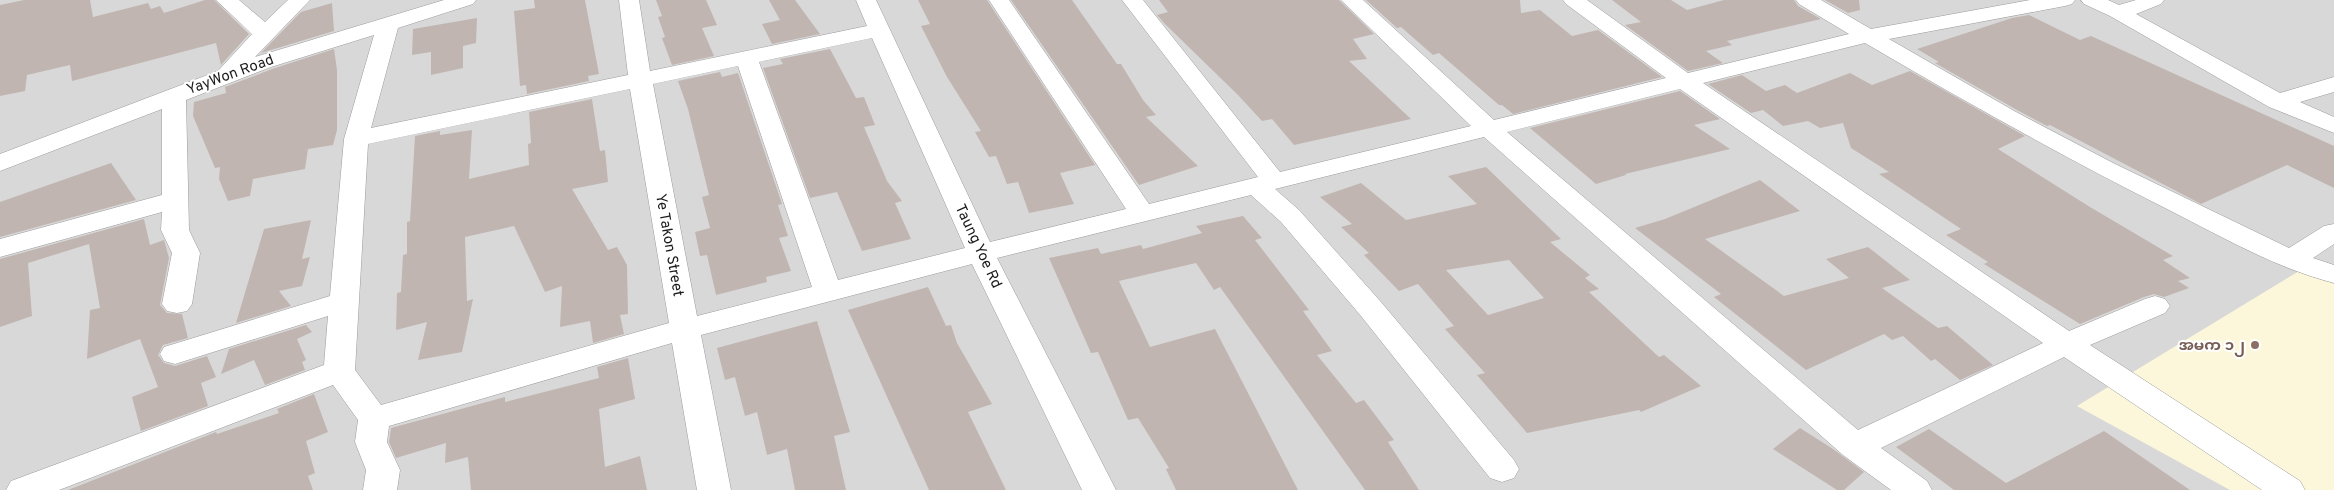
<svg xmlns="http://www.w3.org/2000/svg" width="2334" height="490" font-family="Overpass,'Noto Sans Myanmar',sans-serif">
  <rect width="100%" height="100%" fill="#ece7e1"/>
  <rect fill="#d9d8d8" x="0" y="0" width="2334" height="490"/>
  <polygon fill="#fcf7da" points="2304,268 2334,284 2334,490 2230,490 2077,406"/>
  <g fill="#c0b5b1" fill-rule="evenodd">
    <polygon points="24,0 90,0 93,17 148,3 151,9 160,6 164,13 205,0 214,0 249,34 221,65 216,43 72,81 70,65 27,75 25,91 0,96 0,5"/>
    <polygon points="534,0 585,0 599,74 588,76 589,81 527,94 526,85 520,86 514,11 535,8"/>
    <polygon points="656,0 706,0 717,25 702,28 714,56 672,65 662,38 665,37 658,17 662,16"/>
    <polygon points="769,0 795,0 820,34 772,44 762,24 780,20"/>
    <polygon points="918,0 987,0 1095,165 1060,173 1074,204 1029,213 1018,182 1007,184 996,156 989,157 975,132 981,131 947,77 921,26 930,24"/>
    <polygon points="1011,0 1072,0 1117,64 1121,64 1143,100 1156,115 1146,117 1198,166 1139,185"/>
    <polygon points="1159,0 1339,0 1374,34 1353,39 1367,59 1349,61 1411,119 1294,145 1272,119 1262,121 1238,95 1165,24 1157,15 1168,12"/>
    <polygon points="1366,0 1520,0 1521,13 1540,10 1572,36 1598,30 1662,77 1513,114 1502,105 1499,105 1439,53 1433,55 1401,27 1397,28"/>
    <polygon points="1612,0 1671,0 1687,10 1724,0 1794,0 1798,6 1821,19 1727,41 1732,45 1706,51 1723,63 1688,71 1625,25 1641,22"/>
    <polygon points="1825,0 1859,0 1860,10 1848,13"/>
    <polygon points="332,3 334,31 261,53 301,12"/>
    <polygon points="2029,15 2080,40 2091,36 2334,146 2334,188 2287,165 2201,204 2050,125 2047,126 2017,110 1935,63 1939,62 1917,49 2012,18"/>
    <polygon points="477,18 476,43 463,46 463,68 431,75 431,52 412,55 413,29"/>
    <polygon points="334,49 337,70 337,130 333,145 308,149 305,169 253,179 250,196 228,201 219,179 220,167 215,168 193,116 194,102 226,93 225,87 272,69"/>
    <polygon points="830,49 856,98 864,97 875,125 864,127 887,181 902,201 895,203 911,239 862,251 837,192 810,198 763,68 783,64 780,59"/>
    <polygon points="1910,71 2025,136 1998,149 2090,207 2173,256 2163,260 2190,278 2178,281 2189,288 2164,297 2154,294 2144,297 2080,324 1984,264 1988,262 1946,235 1961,229 1879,174 1889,172 1851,148 1843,123 1820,128 1808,121 1783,126 1763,110 1751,113 1708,84 1742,75 1766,91 1785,85 1797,93 1850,73 1872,85"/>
    <polygon points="720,72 722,77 738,73 782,204 778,205 788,236 779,238 791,271 766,277 767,282 716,295 707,255 700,256 695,232 710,228 702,197 709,195 688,109 678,81"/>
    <polygon points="1680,91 1720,119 1694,125 1730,149 1625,174 1626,175 1596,184 1530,128"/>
    <polygon points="592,99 600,151 605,150 608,182 572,189 608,250 617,247 627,265 628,314 620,315 624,334 593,343 590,321 560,327 562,286 545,292 514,226 465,237 467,301 473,299 462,352 418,360 427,322 396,330 397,293 401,292 403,255 407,254 407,222 410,221 415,136 440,131 440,135 472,130 469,179 529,165 528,144 531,143 529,112"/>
    <polygon points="111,163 136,200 0,237 0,202"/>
    <path d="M1486,167L1561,239L1550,242L1590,275L1585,278L1599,289L1589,292L1659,357L1664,355L1701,386L1641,412L1639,410L1527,433L1477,375L1485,373L1445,329L1454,326L1418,284L1399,291L1364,255L1369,253L1341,227L1352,224L1320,197L1361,183L1406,220L1477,204L1448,176ZM1509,260L1544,298L1488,315L1446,270Z"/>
    <polygon points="1760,180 1800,211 1705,239 1784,296 1849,278 1826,259 1868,247 1910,280 1882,288 1938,328 1947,326 1993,365 1960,380 1935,359 1931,361 1903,336 1892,340 1884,334 1806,370 1714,297 1721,294 1635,228 1665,219"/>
    <polygon points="1243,216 1262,238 1255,240 1309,310 1303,311 1332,351 1317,355 1356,403 1364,400 1394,440 1388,442 1419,490 1365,490 1220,287 1214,290 1196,263 1119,281 1150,347 1215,329 1298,490 1176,490 1166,469 1169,468 1138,418 1128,420 1098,352 1091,353 1049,258 1098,248 1101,254 1141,245 1143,249 1202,233 1196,226"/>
    <polygon points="144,219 150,245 164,240 169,258 160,305 167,313 182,314 188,338 163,345 158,355 164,363 175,366 207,356 216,377 201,383 208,406 141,431 132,397 158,387 140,339 87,359 90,310 100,308 89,244 28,263 32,316 0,327 0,259"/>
    <polygon points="311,220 302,259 310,257 302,286 279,291 291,306 236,323 264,229"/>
    <polygon points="928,287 946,326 951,325 957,343 992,404 968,412 1006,490 929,490 848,310"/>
    <polygon points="817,321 850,432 834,436 846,490 795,490 787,449 767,455 757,412 745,416 735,377 725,380 717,348"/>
    <polygon points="306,325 312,332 297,339 306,360 302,362 305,370 265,385 254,360 221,374 229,349"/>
    <polygon points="628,358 635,399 599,409 605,467 640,456 647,490 471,490 468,457 445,463 446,443 396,458 389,442 391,428 505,397 505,402 599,378 597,367"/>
    <polygon points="314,394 328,432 306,441 315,473 308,476 313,490 68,490 216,432 217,434 279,413 277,409"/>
    <polygon points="1800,428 1833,449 1864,472 1844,490 1837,490 1773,449"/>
    <polygon points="1929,429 2006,483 2104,431 2190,490 1954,490 1896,447"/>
  </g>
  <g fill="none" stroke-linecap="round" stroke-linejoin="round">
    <defs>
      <g id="minor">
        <path d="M216,0H239L265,22L288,0H310L255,57L444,0H476L473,4L398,28L371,128L628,75L619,0H639L650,71L867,26L856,0H876L990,242L1126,209L989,0H1009L1149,204L1258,177L1122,0H1143L1280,172L1471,126L1341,0H1363L1494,120L1666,78L1566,4L1563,0H1587L1688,73L1849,34L1799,4L1796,0H1821L1871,29L2030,0H2075L2072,4L2065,6L1889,39L2016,112L2113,163L2289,248L2324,226L2334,224V244L2313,258L2334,265V283C2276,268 2224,238 2171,211C2067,159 1966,102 1865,43L1703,83L2069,331L2145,299L2155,296L2165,299L2170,306L2165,313L2090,345L2300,481L2305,490H2262L2064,357L1881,448L1927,481L1932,490H1891L1843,455L1484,137L1275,189L1299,210L1381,302L1514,460L1519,469L1514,478L1502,482L1490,478L1361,316L1281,222L1251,195L997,258L1116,490H1082L972,264L701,335L731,490H697L672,343L389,426L387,442L400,470L397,490H363L366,470L355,442L358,420L333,385L59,490H6L11,481L324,365L328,316L175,364L164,361L160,354L164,347L330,296L344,139L374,35L271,67L186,100L189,230L200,253L192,304L187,311L177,313L167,311L162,304L172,253L161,230L162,212L0,257V239L162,195V109L0,171V154L218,71L252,34ZM872,38L965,248L838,280L759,62ZM738,66L812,287L697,316L653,84ZM630,89L669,323L381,405L355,370L368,144ZM1680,89L2043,343L1858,430L1507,132Z"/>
        <polygon points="2081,0 2108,0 2119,5 2136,0 2164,0 2161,4 2136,14 2280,93 2334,77 2334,92 2300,102 2334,117 2334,133 2269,107 2110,16 2084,4"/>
      </g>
    </defs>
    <use href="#minor" stroke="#9c9c9c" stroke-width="1"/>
    <use href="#minor" fill="#fff" fill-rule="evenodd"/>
  </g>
  <circle fill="#8d6e63" stroke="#fff" stroke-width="2" cx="2255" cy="345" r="5"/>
  <g text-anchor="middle" stroke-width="4" stroke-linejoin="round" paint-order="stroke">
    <g font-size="15" fill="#1b1b1b" stroke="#fff">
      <text transform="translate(230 74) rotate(-20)" y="5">YayWon Road</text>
      <text transform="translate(670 245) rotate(80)" y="5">Ye Takon Street</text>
      <text transform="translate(979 246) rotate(65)" y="5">Taung Yoe Rd</text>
    </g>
    <g font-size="15" font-weight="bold" fill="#785e54" stroke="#fff" text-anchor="end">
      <text x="2245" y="350">အမက ၁၂</text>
    </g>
  </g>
</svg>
